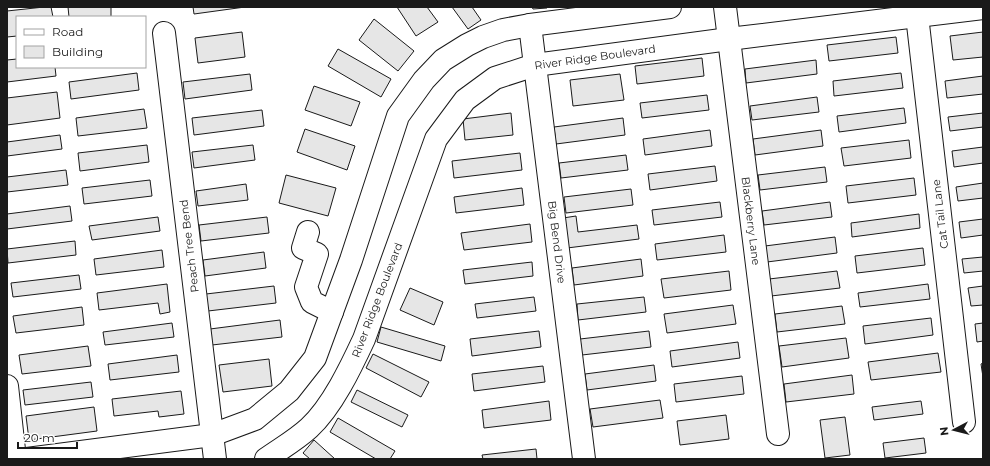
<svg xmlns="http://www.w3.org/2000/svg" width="990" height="466" font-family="Montserrat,sans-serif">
  <rect width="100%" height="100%" fill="#fff"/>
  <g fill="#e6e6e6" stroke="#1a1a1a">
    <polygon points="44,7 51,7 53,17 17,17 17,36 7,37 7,11"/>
    <polygon points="68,7 111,7 111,17 69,17"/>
    <polygon points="193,7 245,7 194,14"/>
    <polygon points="397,7 427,7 438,22 416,36"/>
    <polygon points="452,7 472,7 481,20 468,29"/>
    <polygon points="532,7 547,7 547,8 533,9"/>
    <polygon points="374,19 414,51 398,71 359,40"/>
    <polygon points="242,32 245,57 198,63 195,38"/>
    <polygon points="983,32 983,57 953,60 950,36"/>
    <polygon points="896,37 898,53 829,61 827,45"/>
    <polygon points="338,49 391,79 381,97 328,66"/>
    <polygon points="702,58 704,76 637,84 635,66"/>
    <polygon points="17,59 17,67 55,67 56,76 7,82 7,60"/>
    <polygon points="816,60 817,74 746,83 745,69"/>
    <polygon points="137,73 139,90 71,99 69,82"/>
    <polygon points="901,73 903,88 834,96 833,81"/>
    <polygon points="250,74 252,90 185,99 183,82"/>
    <polygon points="620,74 624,100 573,106 570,80"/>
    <polygon points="983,76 983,94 947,98 945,81"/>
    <polygon points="314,86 360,102 351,126 305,110"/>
    <polygon points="57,92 60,118 7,125 7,98"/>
    <polygon points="707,95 709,110 642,118 640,103"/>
    <polygon points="817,97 819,112 752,120 750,106"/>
    <polygon points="904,108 906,123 839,132 837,116"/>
    <polygon points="144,109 147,128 78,136 76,118"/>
    <polygon points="262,110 264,126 194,135 192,118"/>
    <polygon points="511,113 513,135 465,140 463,119"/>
    <polygon points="983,113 983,127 950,131 948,117"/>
    <polygon points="623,118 625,135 556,144 554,127"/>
    <polygon points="305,129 355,146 347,170 297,152"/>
    <polygon points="710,130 712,146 645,155 643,139"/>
    <polygon points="821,130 823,146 755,155 753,139"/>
    <polygon points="60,135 62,149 7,156 7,142"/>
    <polygon points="909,140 911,158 844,166 841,148"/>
    <polygon points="147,145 149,162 80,171 78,153"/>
    <polygon points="253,145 255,160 194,168 192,152"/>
    <polygon points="983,147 983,163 954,167 952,151"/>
    <polygon points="520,153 522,170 454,178 452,161"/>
    <polygon points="626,155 628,170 561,178 559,163"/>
    <polygon points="715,166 717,181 650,190 648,174"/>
    <polygon points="825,167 827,182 760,190 758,175"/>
    <polygon points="66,170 68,185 7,192 7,177"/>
    <polygon points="286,175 336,188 328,216 279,203"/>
    <polygon points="914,178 916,195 848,203 846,186"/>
    <polygon points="150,180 152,196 84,204 82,188"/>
    <polygon points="983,183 983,198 958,201 956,187"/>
    <polygon points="246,184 248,200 198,206 196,191"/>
    <polygon points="522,188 524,205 456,213 454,197"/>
    <polygon points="631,189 633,205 566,213 564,197"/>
    <polygon points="720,202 722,217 654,225 652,210"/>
    <polygon points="830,202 832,217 764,225 762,211"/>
    <polygon points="70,206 72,221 7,229 7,214"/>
    <polygon points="919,214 920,228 852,237 851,223"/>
    <polygon points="576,216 578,232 637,225 639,239 567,248 563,218"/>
    <polygon points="158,217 160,231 92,240 89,226"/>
    <polygon points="267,217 269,233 201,241 199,225"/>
    <polygon points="983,219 983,235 961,238 959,222"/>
    <polygon points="530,224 532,242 464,250 461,233"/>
    <polygon points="724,235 726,252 657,260 655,244"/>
    <polygon points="835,237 837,253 767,262 765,246"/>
    <polygon points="75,241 76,255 8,263 7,249"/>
    <polygon points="923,248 925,265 857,273 855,256"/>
    <polygon points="162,250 164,267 96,275 94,259"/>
    <polygon points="264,252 266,268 205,276 203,260"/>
    <polygon points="983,257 983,271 964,273 962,259"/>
    <polygon points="641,259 643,276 574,285 572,268"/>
    <polygon points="532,262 533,276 465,284 463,270"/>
    <polygon points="729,271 731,290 664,298 661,279"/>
    <polygon points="837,271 840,288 771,296 769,279"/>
    <polygon points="79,275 81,289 13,297 11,283"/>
    <polygon points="167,284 170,312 160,314 158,303 99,310 97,293"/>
    <polygon points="928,284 930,299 860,307 858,293"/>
    <polygon points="274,286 276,303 208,311 206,294"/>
    <polygon points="983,286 983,305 971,306 968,288"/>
    <polygon points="410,288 443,302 434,325 400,310"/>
    <polygon points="534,297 536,311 477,318 475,304"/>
    <polygon points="644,297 646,312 578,320 577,304"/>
    <polygon points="733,305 736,324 667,333 664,314"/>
    <polygon points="842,306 845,324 777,332 775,314"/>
    <polygon points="82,307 84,325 16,333 13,316"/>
    <polygon points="931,318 933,335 865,344 863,326"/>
    <polygon points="280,320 282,337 212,345 210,329"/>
    <polygon points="172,323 174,337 105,345 103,332"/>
    <polygon points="983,323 983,341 977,342 975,324"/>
    <polygon points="381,327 445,346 441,361 377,342"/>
    <polygon points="539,331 541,347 472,356 470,339"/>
    <polygon points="649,331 651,347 582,355 580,339"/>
    <polygon points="846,338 849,358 782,367 779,346"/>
    <polygon points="738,342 740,358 672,367 670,351"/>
    <polygon points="88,346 91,366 22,374 19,355"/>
    <polygon points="938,353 941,372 871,380 868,362"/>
    <polygon points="373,354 429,382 421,397 366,368"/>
    <polygon points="177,355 179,372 110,380 108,364"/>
    <polygon points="269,359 272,386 223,392 219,365"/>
    <polygon points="983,363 983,377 981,364"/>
    <polygon points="654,365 656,381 587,390 585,374"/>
    <polygon points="543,366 545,382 474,391 472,374"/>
    <polygon points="852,375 854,394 786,402 784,384"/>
    <polygon points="742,376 744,394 676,402 674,384"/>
    <polygon points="91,382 93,397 25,405 23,390"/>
    <polygon points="357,390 408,415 402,427 351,402"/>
    <polygon points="181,391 184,414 159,417 158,411 114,416 112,399"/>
    <polygon points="660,400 663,418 593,427 590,409"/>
    <polygon points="549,401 551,420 484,428 482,410"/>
    <polygon points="921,401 923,414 874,420 872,407"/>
    <polygon points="94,407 97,431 29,440 26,416"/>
    <polygon points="726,415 729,439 680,445 677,421"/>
    <polygon points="845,417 850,455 825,458 820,420"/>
    <polygon points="338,418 395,451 390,459 376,459 330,432"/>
    <polygon points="924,438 926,453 885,458 883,443"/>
    <polygon points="314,440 335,459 310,459 303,453"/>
    <polygon points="536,449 537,459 483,459 482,455"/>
  </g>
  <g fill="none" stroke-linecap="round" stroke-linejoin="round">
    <defs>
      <g id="minor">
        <polyline points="725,7 778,434"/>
        <polyline points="916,7 964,422"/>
        <polyline points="530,25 584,459"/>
        <polyline points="164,33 215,459"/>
        <polyline points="308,232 303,248 317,254 306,287 312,302 332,312"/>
        <polyline points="7,386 15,459"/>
        <polyline points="27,459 212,435 255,419 289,391 315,358 351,260 398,116 424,80 443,60 467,45 483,37 503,30 530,25 670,7"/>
        <path d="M266,459C280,449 296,440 309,428C332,407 351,367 364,339L436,139L465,100L495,78L535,65L729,39L983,8"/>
      </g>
    </defs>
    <use href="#minor" stroke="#1a1a1a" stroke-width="24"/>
    <use href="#minor" stroke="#fff" stroke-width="22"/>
  </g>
  <g text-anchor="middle" stroke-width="3" stroke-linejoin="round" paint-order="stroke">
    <g font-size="11" fill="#1a1a1a" stroke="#fff">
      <text transform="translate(595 57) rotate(-8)" y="4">River Ridge Boulevard</text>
      <text transform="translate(940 214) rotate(-97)" y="4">Cat Tail Lane</text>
      <text transform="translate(751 221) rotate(83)" y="4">Blackberry Lane</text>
      <text transform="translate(557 242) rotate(83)" y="4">Big Bend Drive</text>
      <text transform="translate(189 246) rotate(-97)" y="4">Peach Tree Bend</text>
      <text transform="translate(377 300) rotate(-69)" y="4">River Ridge Boulevard</text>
    </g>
  </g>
  <rect width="990" height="466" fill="none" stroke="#1a1a1a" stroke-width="16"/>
  <rect x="16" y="16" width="130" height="52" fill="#ffffff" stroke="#a3a3a3"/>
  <rect x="24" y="29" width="20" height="6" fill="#ffffff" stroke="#a3a3a3"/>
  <text x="52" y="36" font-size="12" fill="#1a1a1a">Road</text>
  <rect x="24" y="46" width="20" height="12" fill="#e6e6e6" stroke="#a3a3a3"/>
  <text x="52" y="56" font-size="12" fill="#1a1a1a">Building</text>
  <g transform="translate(954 430) rotate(263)" stroke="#ffffff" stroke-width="3" paint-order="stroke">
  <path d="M0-3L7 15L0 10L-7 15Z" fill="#1a1a1a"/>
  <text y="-6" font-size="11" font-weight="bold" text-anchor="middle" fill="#1a1a1a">N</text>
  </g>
  <path d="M18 442v6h59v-6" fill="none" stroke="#1a1a1a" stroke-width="2"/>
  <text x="24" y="442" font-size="12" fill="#1a1a1a" stroke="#ffffff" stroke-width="3" paint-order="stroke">20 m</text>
</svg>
